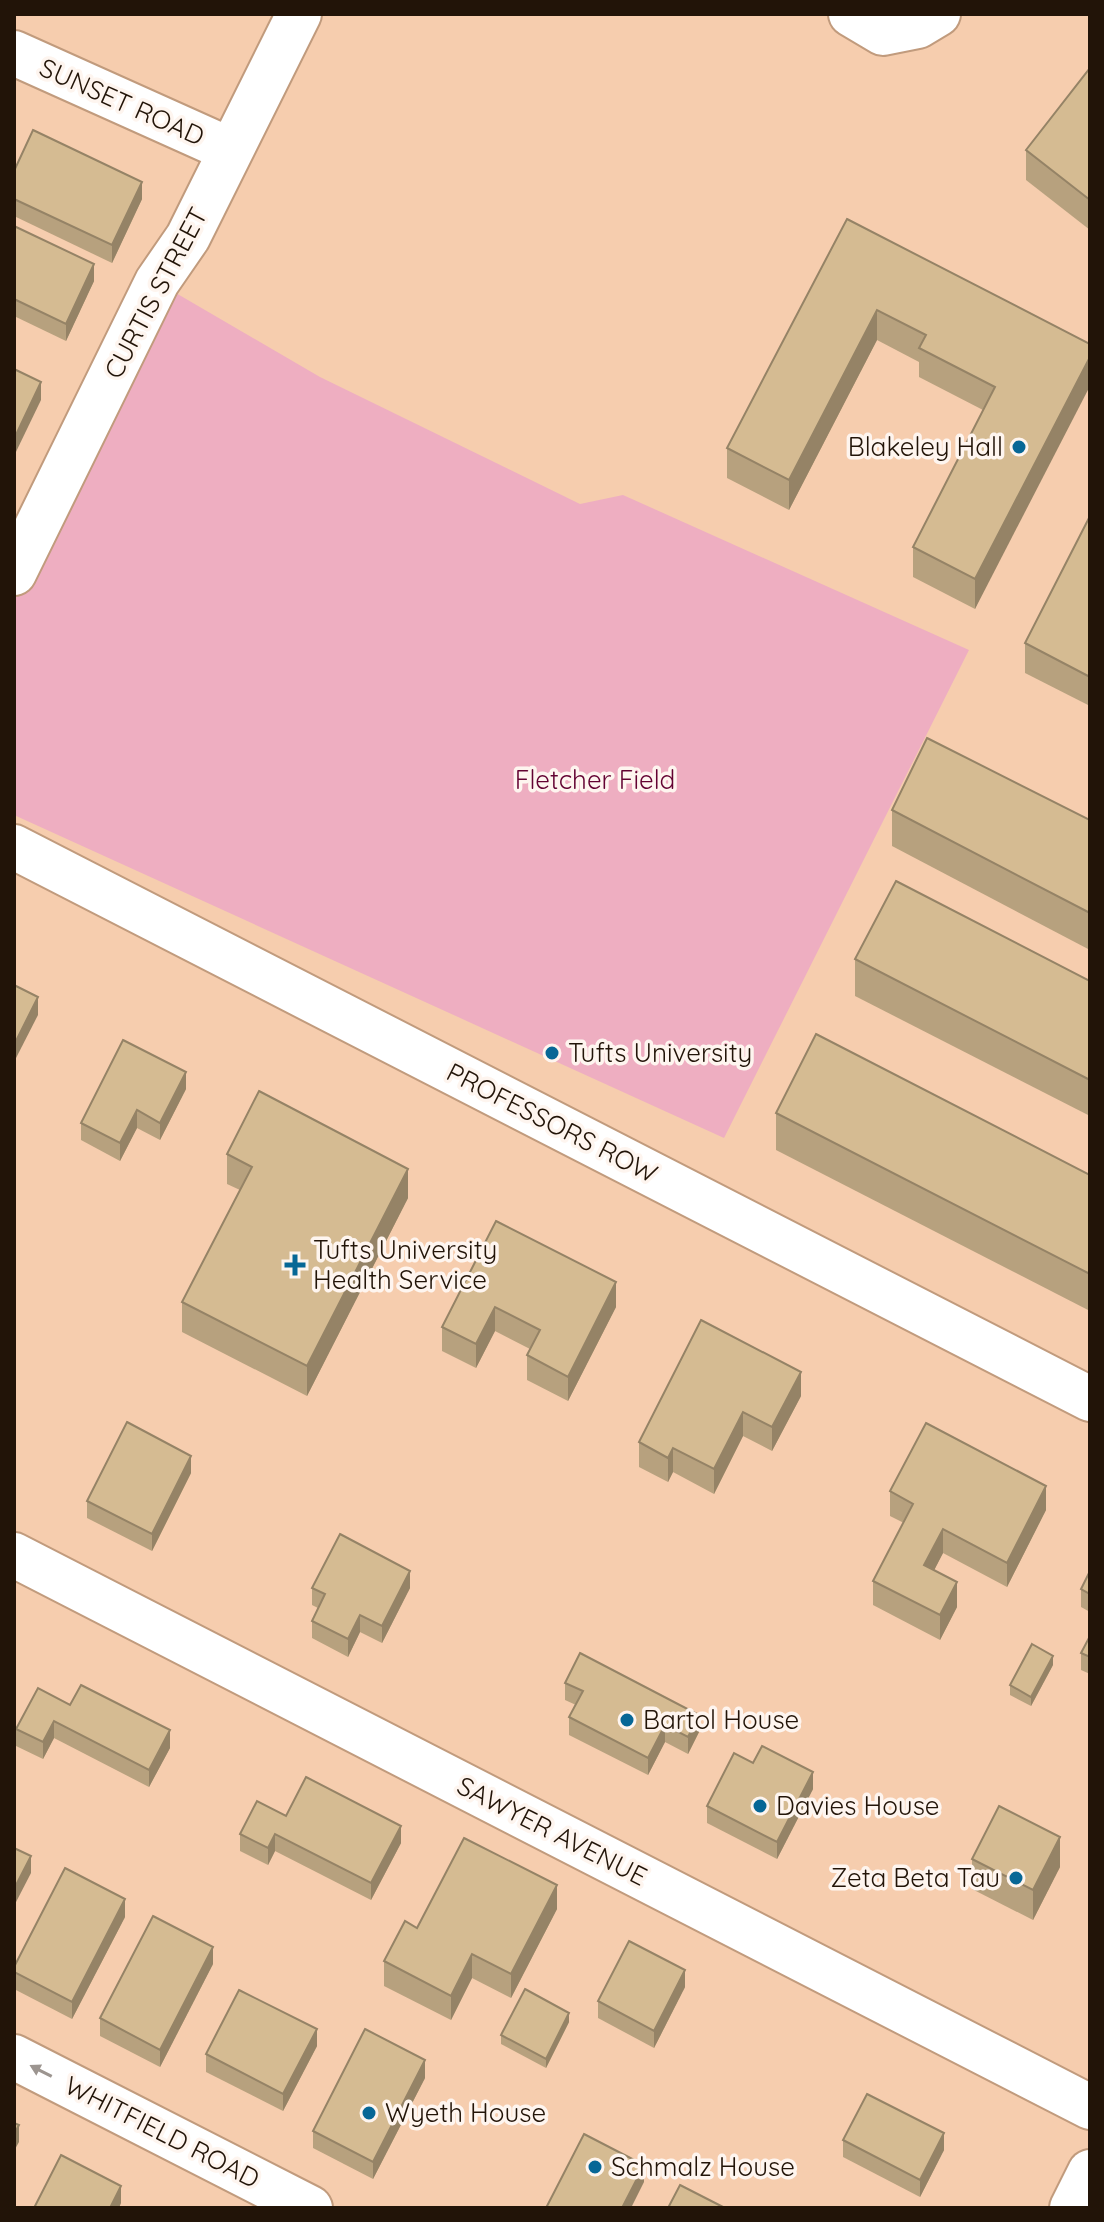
<svg xmlns="http://www.w3.org/2000/svg" width="1104" height="2222" font-family="Quicksand,sans-serif">
  <rect width="100%" height="100%" fill="#f6cdae"/>
  <polygon fill="#eeaec1" points="157,282 320,377 580,504 623,495 969,650 724,1138 14,815 14,572"/>
  <g fill="none" stroke-linecap="round" stroke-linejoin="round">
    <defs>
      <g id="minor">
        <polyline points="851,14 883,33 918,26 938,14"/>
        <polyline points="14,53 230,150"/>
        <polyline points="14,573 157,282 188,237 299,14"/>
        <polyline points="14,847 1090,1399"/>
        <polyline points="14,1555 1090,2107"/>
        <polyline points="14,2057 310,2208"/>
        <polyline points="1072,2208 1090,2172"/>
      </g>
    </defs>
    <use href="#minor" stroke="#c19b7d" stroke-width="48"/>
    <use href="#minor" stroke="#fff" stroke-width="44"/>
  </g>
  <g fill="#b7a17e">
    <polygon points="1090,68 1090,230 1026,180 1026,150"/>
    <polygon points="14,171 142,199 112,263 14,216"/>
    <polygon points="847,219 1090,344 975,609 913,577 913,547 983,410 919,377 919,362 877,340 789,510 727,478 727,448"/>
    <polygon points="14,226 94,281 66,341 14,316"/>
    <polygon points="1090,516 1090,706 1025,673 1025,643"/>
    <polygon points="892,810 1090,820 1090,950 892,846"/>
    <polygon points="855,959 1090,981 1090,1116 855,996"/>
    <polygon points="186,1089 160,1140 137,1128 120,1161 81,1140 81,1123"/>
    <polygon points="776,1113 1090,1175 1090,1311 776,1150"/>
    <polygon points="227,1154 408,1198 307,1396 182,1332 182,1302 240,1190 227,1184"/>
    <polygon points="496,1221 616,1307 568,1401 527,1380 527,1355 530,1349 495,1331 476,1368 442,1351 442,1327"/>
    <polygon points="801,1396 772,1451 743,1436 714,1494 673,1472 668,1482 639,1467 639,1442"/>
    <polygon points="191,1473 152,1551 87,1518 87,1501"/>
    <polygon points="890,1491 1046,1510 1007,1587 943,1553 934,1570 957,1607 940,1640 873,1605 873,1581 904,1523 890,1516"/>
    <polygon points="1090,1571 1090,1612 1081,1607 1081,1589"/>
    <polygon points="312,1588 410,1588 382,1643 360,1632 348,1657 312,1638 312,1621 318,1608 312,1605"/>
    <polygon points="1090,1636 1090,1674 1081,1670 1081,1653"/>
    <polygon points="1053,1665 1031,1706 1010,1695 1010,1685"/>
    <polygon points="565,1683 699,1732 688,1754 665,1742 648,1775 569,1735 569,1717 576,1705 565,1700"/>
    <polygon points="70,1705 170,1748 149,1787 54,1738 43,1759 16,1746 16,1729"/>
    <polygon points="813,1789 777,1859 707,1823 707,1806"/>
    <polygon points="286,1816 401,1843 371,1900 275,1851 268,1865 240,1851 240,1834"/>
    <polygon points="972,1859 1060,1867 1033,1920 972,1889"/>
    <polygon points="557,1909 511,1998 472,1978 451,2020 384,1986 384,1961 417,1928"/>
    <polygon points="125,1917 72,2019 14,1989 14,1972"/>
    <polygon points="213,1964 160,2067 100,2036 100,2018"/>
    <polygon points="685,1987 654,2048 598,2018 598,2001"/>
    <polygon points="569,2022 546,2068 501,2044 501,2035"/>
    <polygon points="317,2046 283,2111 206,2072 206,2054"/>
    <polygon points="425,2078 373,2179 313,2148 313,2131"/>
    <polygon points="843,2140 944,2150 920,2197 843,2157"/>
  </g>
  <g fill="#958366">
    <polygon points="142,182 142,199 112,263 112,245"/>
    <polygon points="94,264 94,281 66,341 66,324"/>
    <polygon points="877,310 877,340 789,510 789,480"/>
    <polygon points="1090,357 1090,386 975,609 975,579"/>
    <polygon points="41,382 41,400 14,456 14,439"/>
    <polygon points="38,997 38,1015 14,1062 14,1045"/>
    <polygon points="186,1072 186,1089 160,1140 160,1123"/>
    <polygon points="137,1110 137,1128 120,1161 120,1143"/>
    <polygon points="408,1169 408,1198 307,1396 307,1366"/>
    <polygon points="616,1282 616,1307 568,1401 568,1377"/>
    <polygon points="495,1307 495,1331 476,1368 476,1344"/>
    <polygon points="801,1372 801,1396 772,1451 772,1427"/>
    <polygon points="743,1412 743,1436 714,1494 714,1469"/>
    <polygon points="673,1448 673,1472 668,1482 668,1458"/>
    <polygon points="191,1456 191,1473 152,1551 152,1534"/>
    <polygon points="1046,1486 1046,1510 1007,1587 1007,1563"/>
    <polygon points="943,1529 943,1553 924,1590 924,1565"/>
    <polygon points="410,1571 410,1588 382,1643 382,1626"/>
    <polygon points="957,1582 957,1607 940,1640 940,1615"/>
    <polygon points="360,1615 360,1632 348,1657 348,1639"/>
    <polygon points="1053,1656 1053,1665 1031,1706 1031,1697"/>
    <polygon points="699,1715 699,1732 688,1754 688,1737"/>
    <polygon points="54,1721 54,1738 43,1759 43,1742"/>
    <polygon points="665,1725 665,1742 648,1775 648,1758"/>
    <polygon points="170,1730 170,1748 149,1787 149,1770"/>
    <polygon points="813,1772 813,1789 777,1859 777,1842"/>
    <polygon points="401,1826 401,1843 371,1900 371,1883"/>
    <polygon points="275,1834 275,1851 268,1865 268,1848"/>
    <polygon points="1060,1837 1060,1867 1033,1920 1033,1890"/>
    <polygon points="31,1856 31,1873 14,1906 14,1889"/>
    <polygon points="557,1885 557,1909 511,1998 511,1974"/>
    <polygon points="125,1899 125,1917 72,2019 72,2002"/>
    <polygon points="213,1947 213,1964 160,2067 160,2050"/>
    <polygon points="472,1954 472,1978 451,2020 451,1996"/>
    <polygon points="685,1970 685,1987 654,2048 654,2031"/>
    <polygon points="569,2013 569,2022 546,2068 546,2059"/>
    <polygon points="317,2029 317,2046 283,2111 283,2094"/>
    <polygon points="425,2060 425,2078 373,2179 373,2162"/>
    <polygon points="19,2125 19,2142 14,2151 14,2134"/>
    <polygon points="944,2133 944,2150 920,2197 920,2180"/>
    <polygon points="644,2165 644,2182 631,2208 622,2208"/>
    <polygon points="121,2186 121,2203 119,2208 110,2208"/>
  </g>
  <g fill="#d5bb92" stroke="#958366" stroke-width="2">
    <polygon points="1090,68 1090,200 1026,150"/>
    <polygon points="33,130 142,182 112,245 14,199 14,171"/>
    <polygon points="847,219 1090,344 1090,357 975,579 913,547 995,387 919,348 926,335 877,310 789,480 727,448"/>
    <polygon points="14,226 94,264 66,324 14,299"/>
    <polygon points="14,369 41,382 14,439"/>
    <polygon points="1090,516 1090,677 1025,643"/>
    <polygon points="927,738 1090,820 1090,913 892,810"/>
    <polygon points="896,881 1090,981 1090,1080 855,959"/>
    <polygon points="14,985 38,997 14,1045"/>
    <polygon points="816,1034 1090,1175 1090,1274 776,1113"/>
    <polygon points="123,1040 186,1072 160,1123 137,1110 120,1143 81,1123"/>
    <polygon points="259,1091 408,1169 307,1366 182,1302 252,1167 227,1154"/>
    <polygon points="496,1221 616,1282 568,1377 527,1355 540,1330 495,1307 476,1344 442,1327"/>
    <polygon points="701,1320 801,1372 772,1427 743,1412 714,1469 673,1448 668,1458 639,1442"/>
    <polygon points="127,1422 191,1456 152,1534 87,1501"/>
    <polygon points="926,1423 1046,1486 1007,1563 943,1529 924,1565 957,1582 940,1615 873,1581 913,1504 890,1491"/>
    <polygon points="340,1534 410,1571 382,1626 360,1615 348,1639 312,1621 325,1594 312,1588"/>
    <polygon points="1090,1571 1090,1594 1081,1589"/>
    <polygon points="1090,1636 1090,1657 1081,1653"/>
    <polygon points="1032,1644 1053,1656 1031,1697 1010,1685"/>
    <polygon points="580,1653 699,1715 688,1737 665,1725 648,1758 569,1717 583,1691 565,1683"/>
    <polygon points="81,1685 170,1730 149,1770 54,1721 43,1742 16,1729 38,1688 70,1705"/>
    <polygon points="762,1746 813,1772 777,1842 707,1806 734,1753 753,1763"/>
    <polygon points="306,1777 401,1826 371,1883 275,1834 268,1848 240,1834 257,1801 286,1816"/>
    <polygon points="999,1806 1060,1837 1033,1890 972,1859"/>
    <polygon points="464,1838 557,1885 511,1974 472,1954 451,1996 384,1961 405,1921 417,1928"/>
    <polygon points="14,1848 31,1856 14,1889"/>
    <polygon points="65,1868 125,1899 72,2002 14,1972 14,1967"/>
    <polygon points="153,1916 213,1947 160,2050 100,2018"/>
    <polygon points="629,1941 685,1970 654,2031 598,2001"/>
    <polygon points="525,1989 569,2013 546,2059 501,2035"/>
    <polygon points="239,1990 317,2029 283,2094 206,2054"/>
    <polygon points="365,2029 425,2060 373,2162 313,2131"/>
    <polygon points="867,2094 944,2133 920,2180 843,2140"/>
    <polygon points="14,2123 19,2125 14,2134"/>
    <polygon points="584,2134 644,2165 622,2208 546,2208"/>
    <polygon points="61,2155 121,2186 110,2208 34,2208"/>
    <polygon points="680,2185 725,2208 668,2208"/>
  </g>
  <defs><path id="oneway-solid" d="M-6-.8H1V-3.2L6.5 0L1 3.2V.8H-6Z" transform="scale(2)"/></defs>
  <use fill="#9c9590" href="#oneway-solid" transform="translate(41 2071) rotate(-153)"/>
  <g fill="#076796" stroke="#fef5ef" stroke-width="3">
    <circle cx="1019" cy="447" r="8"/>
    <circle cx="552" cy="1053" r="8"/>
    <path d="M291 1253h8v8h8v8h-8v8h-8v-8h-8v-8h8z"/>
    <circle cx="627" cy="1720" r="8"/>
    <circle cx="760" cy="1806" r="8"/>
    <circle cx="1016" cy="1878" r="8"/>
    <circle cx="369" cy="2113" r="8"/>
    <circle cx="595" cy="2167" r="8"/>
  </g>
  <g text-anchor="middle" stroke-width="7" stroke-linejoin="round" paint-order="stroke">
    <g font-size="26" fill="#221408" stroke="#fef5ef">
      <text transform="translate(122 102) rotate(24)" y="9">SUNSET ROAD</text>
      <text transform="translate(156 293) rotate(-62)" y="9">CURTIS STREET</text>
      <text transform="translate(552 1123) rotate(27)" y="9">PROFESSORS ROW</text>
      <text transform="translate(552 1831) rotate(27)" y="9">SAWYER AVENUE</text>
      <text transform="translate(162 2132) rotate(27)" y="9">WHITFIELD ROAD</text>
    </g>
    <g font-size="26" fill="#221408" stroke="#fef5ef" text-anchor="start">
      <text x="1003" y="456" text-anchor="end">Blakeley Hall</text>
      <text x="568" y="1062">Tufts University</text>
      <text x="313" y="1259">Tufts University<tspan x="313" dy="30">Health Service</tspan></text>
      <text x="643" y="1729">Bartol House</text>
      <text x="776" y="1815">Davies House</text>
      <text x="1000" y="1887" text-anchor="end">Zeta Beta Tau</text>
      <text x="385" y="2122">Wyeth House</text>
      <text x="611" y="2176">Schmalz House</text>
    </g>
    <g font-size="26" fill="#630232" stroke="#fef5ef">
      <text x="595" y="789">Fletcher Field</text>
    </g>
  </g>
  <rect width="1104" height="2222" fill="none" stroke="#221408" stroke-width="32"/>
</svg>
